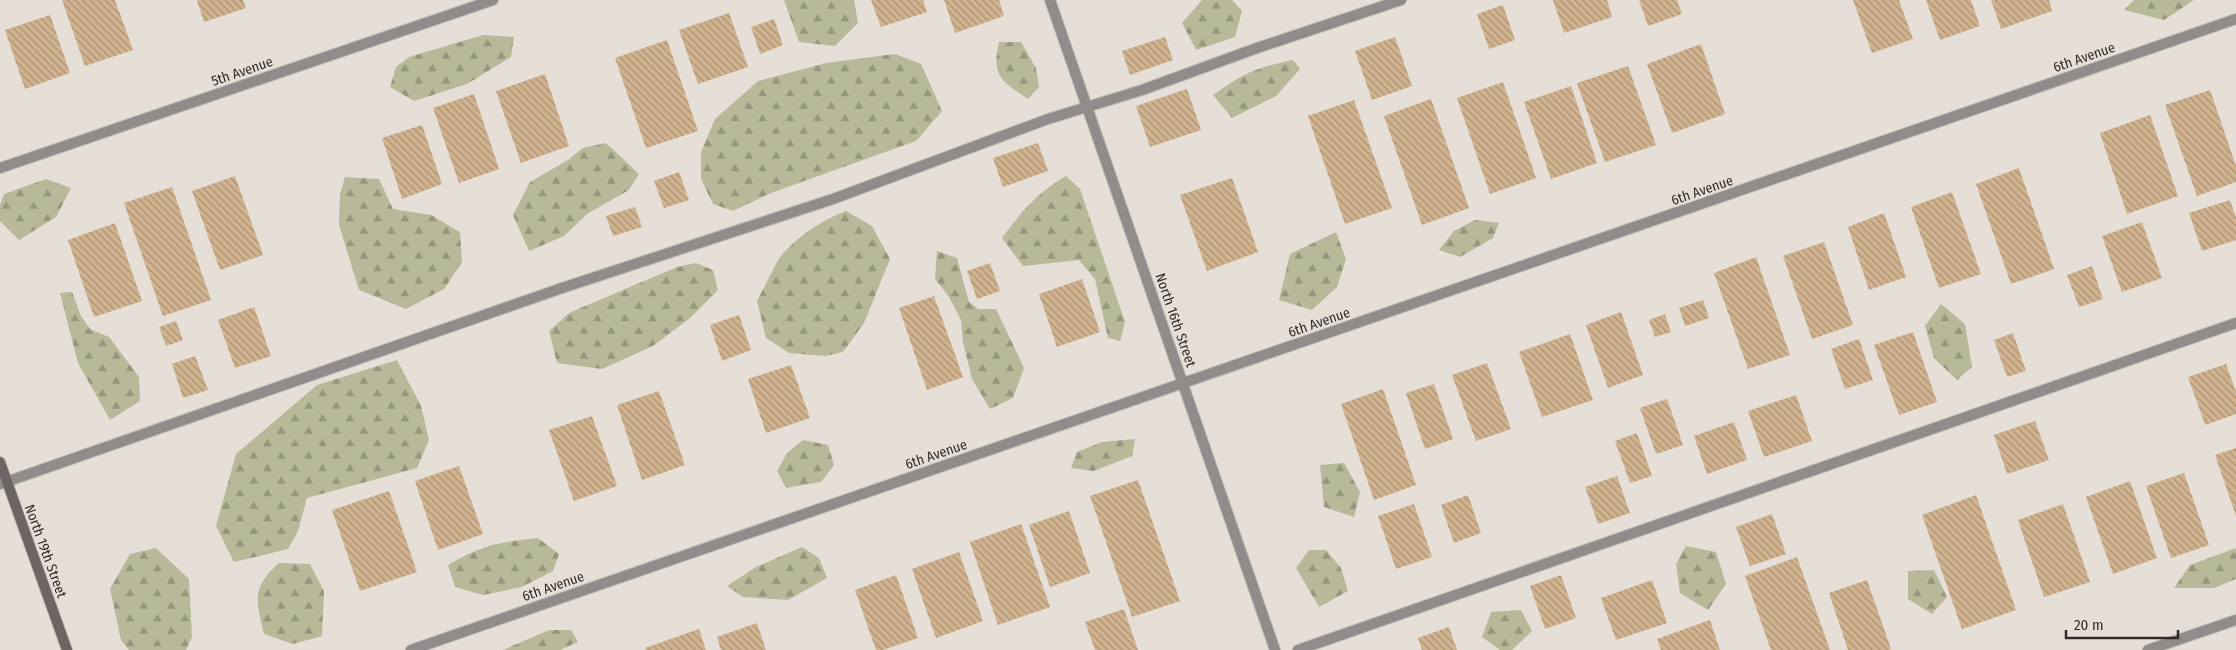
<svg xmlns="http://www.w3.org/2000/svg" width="2236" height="650" font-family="'Fira Sans Condensed',sans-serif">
  <defs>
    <pattern id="forest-firs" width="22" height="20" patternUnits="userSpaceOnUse" patternTransform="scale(1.25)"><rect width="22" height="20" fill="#b7b998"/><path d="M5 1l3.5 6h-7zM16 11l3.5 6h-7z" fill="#95977c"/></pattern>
    <pattern id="building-back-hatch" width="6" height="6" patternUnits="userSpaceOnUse" patternTransform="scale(1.25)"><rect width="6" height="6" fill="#d1b38f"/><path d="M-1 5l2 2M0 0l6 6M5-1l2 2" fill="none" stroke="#aa9275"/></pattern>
  </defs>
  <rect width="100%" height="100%" fill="#e5dfd8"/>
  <g fill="url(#forest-firs)">
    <polygon points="784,0 854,0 858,23 835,46 799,42"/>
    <polygon points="1202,0 1232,0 1242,11 1235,37 1196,50 1182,23"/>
    <polygon points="2134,0 2194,0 2164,20 2124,10"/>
    <polygon points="483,35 514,37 511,57 467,84 414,101 390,87 396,67 409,57"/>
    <path d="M999,42H1021L1036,68L1039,87L1028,99C1002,81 991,77 999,42Z"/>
    <polygon points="895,54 921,64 942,111 916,141 771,193 733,211 713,204 701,179 701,152 715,119 758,81 826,63"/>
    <path d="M1293,60L1300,69L1276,96L1232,118L1213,95C1242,74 1258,67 1293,60Z"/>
    <polygon points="606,143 639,174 629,190 587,214 564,236 529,251 513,215 530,182 568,160 583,148"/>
    <path d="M1066,176L1080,189L1125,322L1120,341L1108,338L1095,279L1079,260L1023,266L1002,238C1020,213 1038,192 1066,176Z"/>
    <polygon points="345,177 379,179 393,209 431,215 460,232 462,262 444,289 406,309 359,290 339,225 340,194"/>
    <polygon points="46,179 71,188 56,217 19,240 0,221 0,205 4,194"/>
    <path d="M846,211L872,226L890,259L864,323L843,352L825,356L789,353L766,338L757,301C764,288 770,275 777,262C791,240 822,220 846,211Z"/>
    <polygon points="1475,220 1499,223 1493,238 1460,257 1439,250 1454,231"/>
    <polygon points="1336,232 1346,259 1337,287 1312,310 1279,300 1290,254"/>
    <polygon points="937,251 957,258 969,302 978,309 996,309 1024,368 1013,398 990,409 972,379 963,342 961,320 949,297 935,279"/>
    <polygon points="696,263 713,270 718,290 689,319 653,346 602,369 557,363 549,331 569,313 677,267"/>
    <polygon points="72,292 81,316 90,329 109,337 139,377 140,401 110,420 78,363 60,293"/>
    <polygon points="1941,304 1965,324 1972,367 1957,380 1934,358 1925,326"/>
    <polygon points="397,360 421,406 429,440 417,468 307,498 298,531 288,549 234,562 216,526 236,454 317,385"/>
    <polygon points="1135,439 1132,456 1094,471 1071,468 1077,452 1102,442"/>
    <polygon points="803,440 828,445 834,465 821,482 786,488 777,471 787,453"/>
    <polygon points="1344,463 1360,492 1354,517 1324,507 1320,465"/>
    <path d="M538,538L559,554L553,571L522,587L483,595L455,587L448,565C482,545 499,542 538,538Z"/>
    <polygon points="1686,546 1716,552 1726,584 1708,610 1680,593 1676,564"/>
    <polygon points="802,547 819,558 827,578 788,600 743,597 727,586 756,567"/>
    <polygon points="156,548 189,579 192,637 186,650 129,650 121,640 110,589 130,554"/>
    <polygon points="2236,548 2236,579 2214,588 2174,588 2190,565"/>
    <polygon points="1309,550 1326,550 1341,568 1348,591 1319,607 1296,568"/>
    <path d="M279,563L310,564L324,591L322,636L293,644L264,634C256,601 251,588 279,563Z"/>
    <polygon points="1934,570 1947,597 1932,614 1908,599 1908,571"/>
    <polygon points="1521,610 1532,631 1512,650 1500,650 1482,637 1491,612"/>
    <polygon points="549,630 571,630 578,642 560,650 503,650"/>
  </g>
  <g fill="url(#building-back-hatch)">
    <polygon points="62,0 115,0 133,50 85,66"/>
    <polygon points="197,0 243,0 246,8 204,22"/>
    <polygon points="871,0 923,0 927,12 881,27"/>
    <polygon points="944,0 999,0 1004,16 955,33"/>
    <polygon points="1553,0 1607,0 1612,17 1564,33"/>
    <polygon points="1639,0 1677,0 1682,14 1648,26"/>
    <polygon points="1853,0 1899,0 1913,39 1872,53"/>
    <polygon points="1926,0 1971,0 1980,26 1940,40"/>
    <polygon points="1991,0 2049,0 2052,11 2001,29"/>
    <polygon points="1503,5 1515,40 1489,49 1477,14"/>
    <polygon points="729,13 748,67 698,84 679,30"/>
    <polygon points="50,15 70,73 25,89 5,30"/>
    <polygon points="774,19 783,45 760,54 751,27"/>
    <polygon points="1165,37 1173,60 1130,75 1122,51"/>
    <polygon points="1395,37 1412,86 1372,100 1355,51"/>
    <polygon points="667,40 698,131 646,148 615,58"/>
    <polygon points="1701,44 1725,114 1672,133 1647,64"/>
    <polygon points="1628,66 1656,145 1605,162 1577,83"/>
    <polygon points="545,74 569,146 521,163 496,91"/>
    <polygon points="1503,82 1536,178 1490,194 1457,98"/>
    <polygon points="1571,86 1597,163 1551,179 1524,102"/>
    <polygon points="1187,89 1201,130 1150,147 1136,106"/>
    <polygon points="2210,90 2236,166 2236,182 2197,196 2165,105"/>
    <polygon points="474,94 499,169 459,183 433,108"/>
    <polygon points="1431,99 1469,208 1422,225 1384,116"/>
    <polygon points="1354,100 1392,208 1345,224 1308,116"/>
    <polygon points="2150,115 2178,196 2127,214 2100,133"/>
    <polygon points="422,125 442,184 402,199 382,138"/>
    <polygon points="1038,143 1048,171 1003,187 993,158"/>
    <polygon points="2019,168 2054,269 2011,284 1976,184"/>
    <polygon points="679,172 689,200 664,208 654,181"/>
    <polygon points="235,176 263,255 220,270 192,191"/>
    <polygon points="1232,178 1258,252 1207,271 1180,195"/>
    <polygon points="172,187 211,300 163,316 124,203"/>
    <polygon points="1952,192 1981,274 1939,288 1911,207"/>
    <polygon points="2230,200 2236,218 2236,240 2202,251 2189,213"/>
    <polygon points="635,207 642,227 613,236 606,216"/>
    <polygon points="1884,213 1906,277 1869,290 1848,227"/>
    <polygon points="2142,222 2162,278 2122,292 2102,236"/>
    <polygon points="115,223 142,301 94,317 68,240"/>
    <polygon points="1824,242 1853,325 1812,339 1783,256"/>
    <polygon points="1756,257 1790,355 1748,369 1714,273"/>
    <polygon points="990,263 1000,291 977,299 967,271"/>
    <polygon points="2092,266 2103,299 2079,307 2067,275"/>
    <polygon points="1082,279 1100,332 1057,347 1039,294"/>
    <polygon points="934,296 963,377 927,390 899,308"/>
    <polygon points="1703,300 1709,318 1685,326 1679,308"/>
    <polygon points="254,307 271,356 235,368 218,320"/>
    <polygon points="1621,312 1643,375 1608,388 1586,325"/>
    <polygon points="1665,314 1671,332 1655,337 1649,320"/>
    <polygon points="739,315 751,350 722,361 710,325"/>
    <polygon points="176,321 183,340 166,346 159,327"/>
    <polygon points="1913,332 1937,402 1899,415 1874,345"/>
    <polygon points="2013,333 2026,371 2007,377 1994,340"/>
    <polygon points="1570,334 1593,400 1542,417 1519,352"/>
    <polygon points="1859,339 1873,380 1845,389 1831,349"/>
    <polygon points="195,356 208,390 183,398 172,364"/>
    <polygon points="1487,363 1511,429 1476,441 1452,375"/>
    <polygon points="2226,364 2236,392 2236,414 2205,425 2188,377"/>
    <polygon points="791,365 810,418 766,433 748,379"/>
    <polygon points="1434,384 1453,439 1425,449 1406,393"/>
    <polygon points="1383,389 1416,485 1374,500 1341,404"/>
    <polygon points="659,391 685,465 642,480 617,405"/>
    <polygon points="1796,395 1812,441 1764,457 1748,411"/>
    <polygon points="1667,399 1683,445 1656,454 1640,408"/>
    <polygon points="592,416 617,486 574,501 549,430"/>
    <polygon points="2035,421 2049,460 2007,474 1994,435"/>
    <polygon points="1734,422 1747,460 1707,474 1694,436"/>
    <polygon points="1637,433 1652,476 1630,483 1615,441"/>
    <polygon points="2236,448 2236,516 2215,455"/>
    <polygon points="459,466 483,534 438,550 415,481"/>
    <polygon points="2184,473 2209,545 2171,558 2146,486"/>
    <polygon points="1617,476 1630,513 1598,524 1585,487"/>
    <polygon points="1138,480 1180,601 1132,617 1090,496"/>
    <polygon points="2130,481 2157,558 2113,574 2086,497"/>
    <polygon points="389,491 417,572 360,591 332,510"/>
    <polygon points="1468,495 1481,533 1454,543 1441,505"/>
    <polygon points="1976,495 2016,610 1962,629 1922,515"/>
    <polygon points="1414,504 1432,557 1396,569 1378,516"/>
    <polygon points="2063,504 2090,582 2044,597 2018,520"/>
    <polygon points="1069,511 1090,573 1050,587 1029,525"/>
    <polygon points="1772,514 1786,554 1750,566 1736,527"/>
    <polygon points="1021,524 1050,607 998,625 970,542"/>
    <polygon points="959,552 983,621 936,638 912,569"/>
    <polygon points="1797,557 1830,650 1771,650 1745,576"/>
    <polygon points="896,575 918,638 883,650 876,650 855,590"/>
    <polygon points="1561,575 1576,618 1545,629 1530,586"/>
    <polygon points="1652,580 1667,623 1616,640 1601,598"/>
    <polygon points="1867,580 1891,649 1889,650 1848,650 1829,593"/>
    <polygon points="1124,609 1138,650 1095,650 1085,622"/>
    <polygon points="1710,620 1720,650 1661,650 1657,639"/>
    <polygon points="757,623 766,650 721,650 717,637"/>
    <polygon points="1449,627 1457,650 1422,650 1418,638"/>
    <polygon points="699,629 706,650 646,650 645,648"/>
  </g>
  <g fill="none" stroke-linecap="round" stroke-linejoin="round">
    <defs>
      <g id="lane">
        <polyline points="0,484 562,288 833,199 1048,119 1142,90 1257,48 1401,0"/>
        <polyline points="1298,650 2236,323"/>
      </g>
      <g id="street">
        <polyline points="1050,0 1275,650"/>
        <polyline points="0,168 493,0"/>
        <polyline points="411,650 2236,19"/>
        <polyline points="2148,650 2236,620"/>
      </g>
      <polyline id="secondary" points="0,462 67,650"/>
    </defs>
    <use href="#lane" stroke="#c0bbb5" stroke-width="12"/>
    <use href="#street" stroke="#c0bbb5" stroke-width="12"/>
    <use href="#secondary" stroke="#c0bbb5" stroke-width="12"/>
    <use href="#lane" stroke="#918c8c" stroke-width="10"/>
    <use href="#street" stroke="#918c8c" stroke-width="10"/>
    <use href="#secondary" stroke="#6b6564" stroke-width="10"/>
  </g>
  <g text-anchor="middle" stroke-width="5" stroke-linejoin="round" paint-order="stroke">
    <g font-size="14" fill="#2e2b29" stroke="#e5dfd8">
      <text transform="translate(2084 57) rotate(-19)" y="5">6th Avenue</text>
      <text transform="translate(242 71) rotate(-19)" y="5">5th Avenue</text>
      <text transform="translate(1702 190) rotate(-19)" y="5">6th Avenue</text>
      <text transform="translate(1176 320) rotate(71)" y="5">North 16th Street</text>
      <text transform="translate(1319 322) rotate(-19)" y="5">6th Avenue</text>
      <text transform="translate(936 454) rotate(-19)" y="5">6th Avenue</text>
      <text transform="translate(46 551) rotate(70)" y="5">North 19th Street</text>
      <text transform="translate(553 586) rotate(-19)" y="5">6th Avenue</text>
    </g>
  </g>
  <path d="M2066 630v8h112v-8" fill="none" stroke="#2e2b29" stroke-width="2.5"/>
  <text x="2074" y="630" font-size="15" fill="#2e2b29" stroke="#e5dfd8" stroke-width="4" paint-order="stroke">20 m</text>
</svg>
